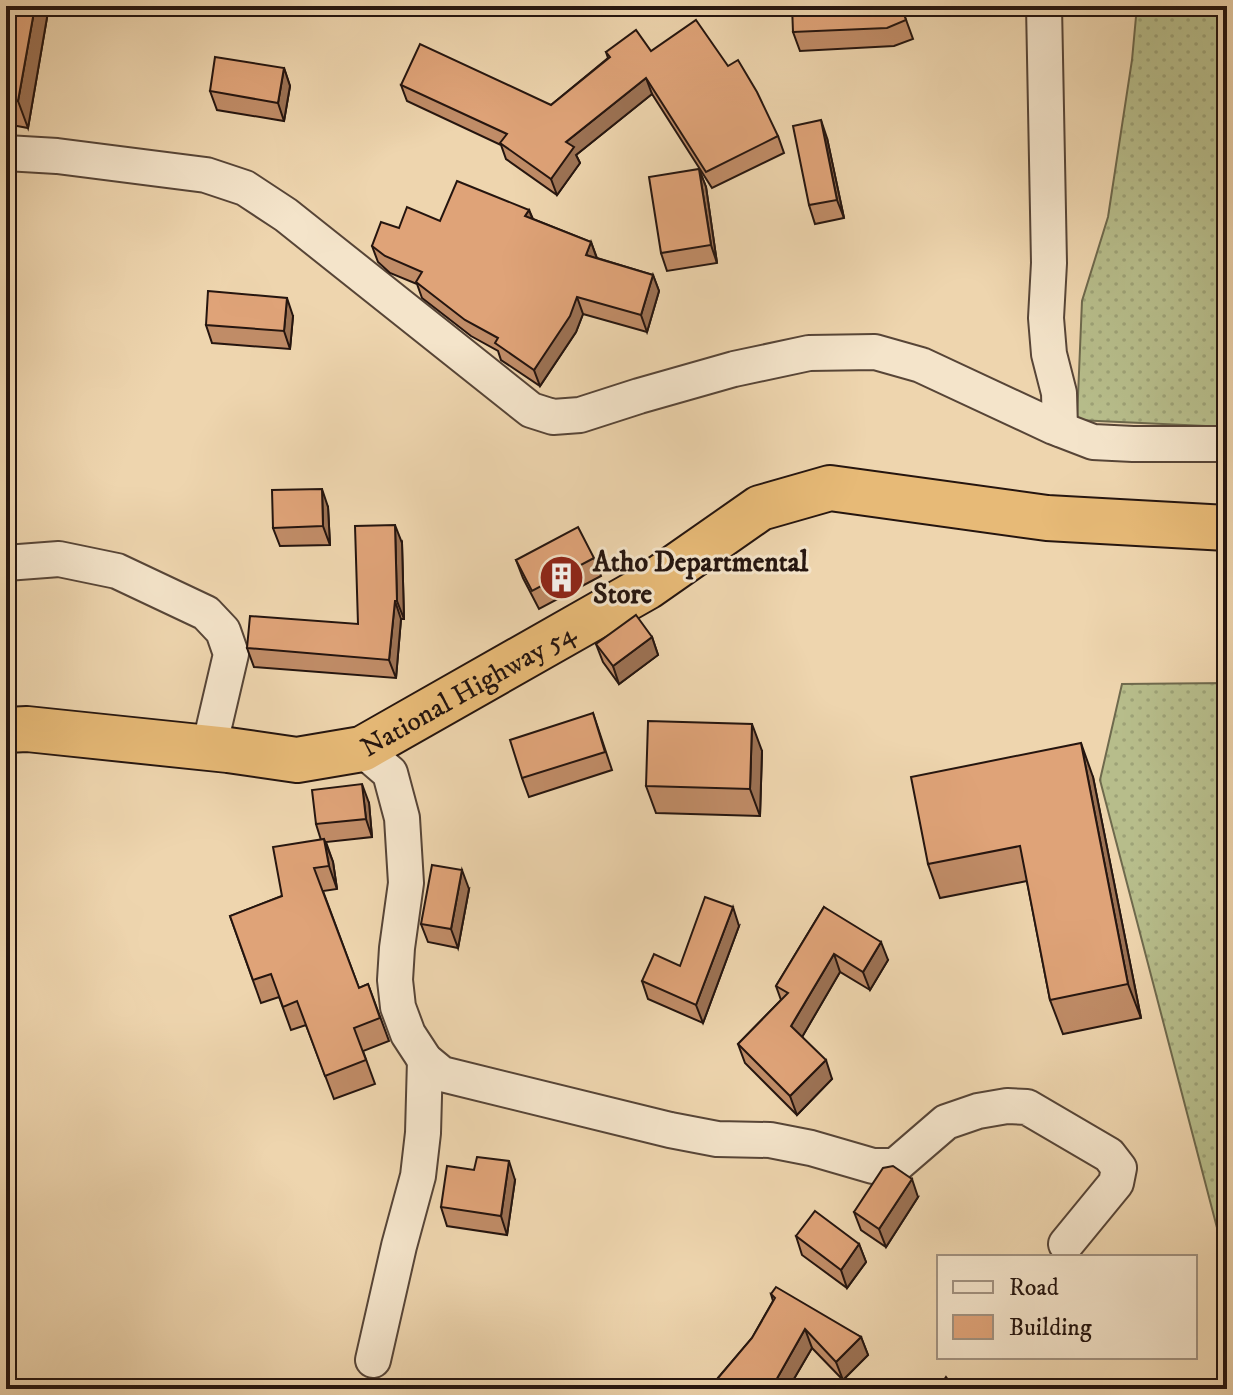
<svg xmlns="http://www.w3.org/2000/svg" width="1233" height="1395" font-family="'IM FELL DW Pica',serif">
  <defs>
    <pattern id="grass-dots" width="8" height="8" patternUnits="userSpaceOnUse" patternTransform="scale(2)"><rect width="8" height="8" fill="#b7bd8b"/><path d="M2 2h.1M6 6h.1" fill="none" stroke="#9da277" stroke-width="1.8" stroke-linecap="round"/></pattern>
  </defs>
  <rect width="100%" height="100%" fill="#eed5ae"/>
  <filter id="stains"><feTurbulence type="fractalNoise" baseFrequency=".0025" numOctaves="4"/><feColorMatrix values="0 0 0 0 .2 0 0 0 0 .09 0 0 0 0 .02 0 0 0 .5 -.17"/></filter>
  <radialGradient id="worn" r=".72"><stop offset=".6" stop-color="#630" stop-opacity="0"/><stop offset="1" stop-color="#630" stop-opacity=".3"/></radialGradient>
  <g fill="url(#grass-dots)" stroke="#6e694d" stroke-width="2">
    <polygon points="1137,6 1227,6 1227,427 1077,420 1082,301 1108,217 1132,60"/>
    <polygon points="1227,683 1227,1266 1100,780 1122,684"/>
  </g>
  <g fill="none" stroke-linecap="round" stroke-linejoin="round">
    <defs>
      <g id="minor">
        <polyline points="1044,6 1049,263 1046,318 1049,354 1059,393 1060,429"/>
        <polyline points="6,153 57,156 206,175 245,188 286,215 531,410 553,417 580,415 639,396 734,369 809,353 875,352 921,365 1054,427 1093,442 1133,444 1227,444"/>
        <polyline points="6,563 59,559 117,571 206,613 223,631 231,654 209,748"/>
        <polyline points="362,749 390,773 402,818 406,883 397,948 395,980 398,1007 408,1034 425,1060 442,1074 670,1130 717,1139 770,1140 811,1148 873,1166 895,1166 946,1122 978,1111 1007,1106 1027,1107 1109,1155 1119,1168 1116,1183 1066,1244"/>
        <polyline points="373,1360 399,1246 418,1176 423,1133 425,1060"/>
      </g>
      <g id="highway">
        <path id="s1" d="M6,730L27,729L228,750L297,760L362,749L647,587L760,508L830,488L1047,518L1227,528"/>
      </g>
    </defs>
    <use href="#minor" stroke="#574537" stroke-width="38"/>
    <use href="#highway" stroke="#25150f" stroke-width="48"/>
    <use href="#minor" stroke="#f4e4ca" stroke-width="34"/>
    <use href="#highway" stroke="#e7ba77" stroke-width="44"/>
  </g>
  <g fill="#c08c67" stroke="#25150f" stroke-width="2">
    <polygon points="6,6 49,6 28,128 6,124"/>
    <polygon points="901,6 913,39 894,46 800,51 793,32"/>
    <polygon points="651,51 778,136 784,153 712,188 652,94 576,155 580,163 557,195 506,159 501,145 407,101 401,85 551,105 608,58 606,52"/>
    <polygon points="284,68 290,86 284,121 217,110 210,91"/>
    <polygon points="827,138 844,218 815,224 809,205"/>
    <polygon points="699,169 706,187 717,263 667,271 661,253"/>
    <polygon points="529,210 533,219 591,242 597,258 653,275 659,291 647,332 583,314 576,332 540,386 501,360 498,351 471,336 422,298 417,284 390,273 378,262 372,246 399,228 440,221"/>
    <polygon points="293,316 290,349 212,343 206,325"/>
    <polygon points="328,507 330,545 280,546 273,528"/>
    <polygon points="402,543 404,619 401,619 396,678 254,667 247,648 358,624"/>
    <polygon points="594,558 601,576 539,609 523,578 516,560"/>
    <polygon points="652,637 658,655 619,684 603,662 596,644"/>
    <polygon points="593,713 612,770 529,797 522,778"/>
    <polygon points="762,751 760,816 656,813 646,786"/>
    <polygon points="1093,777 1141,1018 1063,1034 1050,1000 1027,881 940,898 928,864"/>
    <polygon points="369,803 372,837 326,842 333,862 337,889 323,891 359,988 368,984 389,1041 363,1051 375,1084 334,1099 306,1025 291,1030 279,997 261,1003 230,916 282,896 321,840 316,824"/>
    <polygon points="469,889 458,948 428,942 421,924"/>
    <polygon points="824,907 888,960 870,990 840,972 802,1037 832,1079 797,1115 745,1063 738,1044 781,1000 776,986"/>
    <polygon points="739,926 703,1023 648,999 642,981 680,966"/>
    <polygon points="515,1180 507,1235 447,1226 441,1207"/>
    <polygon points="918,1197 886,1247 861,1230 854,1212"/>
    <polygon points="796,1236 859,1244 866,1262 847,1288 802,1255"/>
    <polygon points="771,1294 861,1337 868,1355 843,1380 812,1348 788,1389 722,1389 718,1378 752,1338 773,1301"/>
  </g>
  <g fill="#9c7254" stroke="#25150f" stroke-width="2">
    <polygon points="35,6 49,6 28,128 18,101"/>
    <polygon points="284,68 290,86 284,121 278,103"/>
    <polygon points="646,78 652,94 576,155 580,163 557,195 551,179 566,142"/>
    <polygon points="821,120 827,138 844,218 837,200"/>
    <polygon points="699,169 706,187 717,263 711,245"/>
    <polygon points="529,210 535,226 525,216"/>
    <polygon points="591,242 597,259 586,255"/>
    <polygon points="653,275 659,291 647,332 641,315"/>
    <polygon points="577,297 583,314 576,332 540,386 534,370"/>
    <polygon points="287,298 293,316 290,349 284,331"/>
    <polygon points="322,489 328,507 330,545 323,526"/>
    <polygon points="395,525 402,543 404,619 397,601"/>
    <polygon points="395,601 401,619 396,678 389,660"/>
    <polygon points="652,637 658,655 619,684 613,666"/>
    <polygon points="752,724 762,751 760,816 750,789"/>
    <polygon points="1081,743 1093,777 1141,1018 1128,984"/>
    <polygon points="362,784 369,803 372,837 366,819"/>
    <polygon points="324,839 333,862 337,889 329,866"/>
    <polygon points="462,870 469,889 458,948 451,929"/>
    <polygon points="733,907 739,926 703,1023 696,1005"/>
    <polygon points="881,942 888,960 870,990 863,972"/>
    <polygon points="834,954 840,972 798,1044 791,1026"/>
    <polygon points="826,1060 832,1079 797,1115 790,1096"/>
    <polygon points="509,1161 515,1180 507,1235 501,1216"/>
    <polygon points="912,1179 918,1197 886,1247 879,1229"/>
    <polygon points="859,1244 866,1262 847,1288 841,1270"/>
    <polygon points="805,1329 812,1348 788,1389 778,1389 775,1382"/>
    <polygon points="861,1337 868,1355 843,1380 836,1362"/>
  </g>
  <g fill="#dfa378" stroke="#25150f" stroke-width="2">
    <polygon points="6,6 35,6 18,101 6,99"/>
    <polygon points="792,6 901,6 906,20 887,28 793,32"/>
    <polygon points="696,20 728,66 738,60 757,92 778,136 706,172 646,78 566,142 574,147 551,179 500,143 507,134 401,85 420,44 551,105 610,57 606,52 636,30 651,51"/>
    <polygon points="215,57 284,68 278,103 210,91"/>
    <polygon points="821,120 837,200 809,205 793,126"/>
    <polygon points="699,169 711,245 661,253 649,177"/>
    <polygon points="457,181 529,210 525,216 591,242 586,255 653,275 641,315 577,297 570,316 534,370 495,343 498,338 465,320 416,282 422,272 385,256 372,246 381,222 399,228 407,207 440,221"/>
    <polygon points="208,291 287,298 284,331 206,325"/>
    <polygon points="322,489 323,526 273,528 272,490"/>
    <polygon points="395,525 397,601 395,601 389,660 247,648 250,616 358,624 355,526"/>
    <polygon points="578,527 594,558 532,591 516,560"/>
    <polygon points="636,615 652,637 613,666 596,644"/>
    <polygon points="593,713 605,752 522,778 510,740"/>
    <polygon points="648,721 752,724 750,789 646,786"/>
    <polygon points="1081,743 1128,984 1050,1000 1020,846 928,864 911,777"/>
    <polygon points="362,784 366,819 316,824 312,790"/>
    <polygon points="324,839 329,866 314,868 359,988 368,984 380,1018 354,1028 366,1060 325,1076 297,1001 283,1007 271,974 253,980 230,916 282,896 273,847"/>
    <polygon points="432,865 462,870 451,929 421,924"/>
    <polygon points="705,897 733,907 696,1005 642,981 654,954 680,966"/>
    <polygon points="824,907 881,942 863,972 834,954 791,1026 826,1060 790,1096 738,1044 788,993 776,986"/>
    <polygon points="477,1157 509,1161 501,1216 441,1207 447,1166 474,1170"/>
    <polygon points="893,1166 912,1179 879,1229 854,1212 883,1168"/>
    <polygon points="815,1211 859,1244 841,1270 796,1236"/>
    <polygon points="776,1287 861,1337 836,1362 805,1329 775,1382 784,1389 730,1389 718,1378 752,1338 775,1298 771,1294"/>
    <polygon points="946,1377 955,1389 938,1389"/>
  </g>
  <defs>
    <symbol id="building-disc" viewBox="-11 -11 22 22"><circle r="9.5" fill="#8f2418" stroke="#f4e4ca"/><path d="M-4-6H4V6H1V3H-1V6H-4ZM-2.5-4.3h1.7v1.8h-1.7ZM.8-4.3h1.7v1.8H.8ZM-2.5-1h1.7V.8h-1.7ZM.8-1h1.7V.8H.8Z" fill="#fff"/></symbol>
  </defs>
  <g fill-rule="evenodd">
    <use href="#building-disc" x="536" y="552" width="51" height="51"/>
  </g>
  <g text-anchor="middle" stroke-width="6" stroke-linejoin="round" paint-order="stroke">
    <g font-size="28" font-weight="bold" fill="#25150f" stroke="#f4e4ca" text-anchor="start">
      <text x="593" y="571">Atho Departmental<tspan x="593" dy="32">Store</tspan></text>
    </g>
    <g font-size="28" fill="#25150f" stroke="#f4e4ca">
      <text dy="10" stroke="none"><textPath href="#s1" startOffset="480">National Highway 54</textPath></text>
    </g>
  </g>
  <rect width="1233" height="1395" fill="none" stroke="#eed5ae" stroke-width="32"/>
  <rect x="8" y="8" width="1217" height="1379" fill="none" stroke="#25150f" stroke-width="4"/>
  <rect x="16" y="16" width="1201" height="1363" fill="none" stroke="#25150f" stroke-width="2"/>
  <rect x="937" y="1255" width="260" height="104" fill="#f4e4ca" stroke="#a1917f" stroke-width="2"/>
  <rect x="953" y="1281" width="40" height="12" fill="#f4e4ca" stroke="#a1917f" stroke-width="2"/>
  <text x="1009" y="1295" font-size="24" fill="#25150f">Road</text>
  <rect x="953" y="1315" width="40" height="24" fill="#dfa378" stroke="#a1917f" stroke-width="2"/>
  <text x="1009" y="1335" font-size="24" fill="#25150f">Building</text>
  <rect width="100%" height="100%" filter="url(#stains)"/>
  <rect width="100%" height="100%" fill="url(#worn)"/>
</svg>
